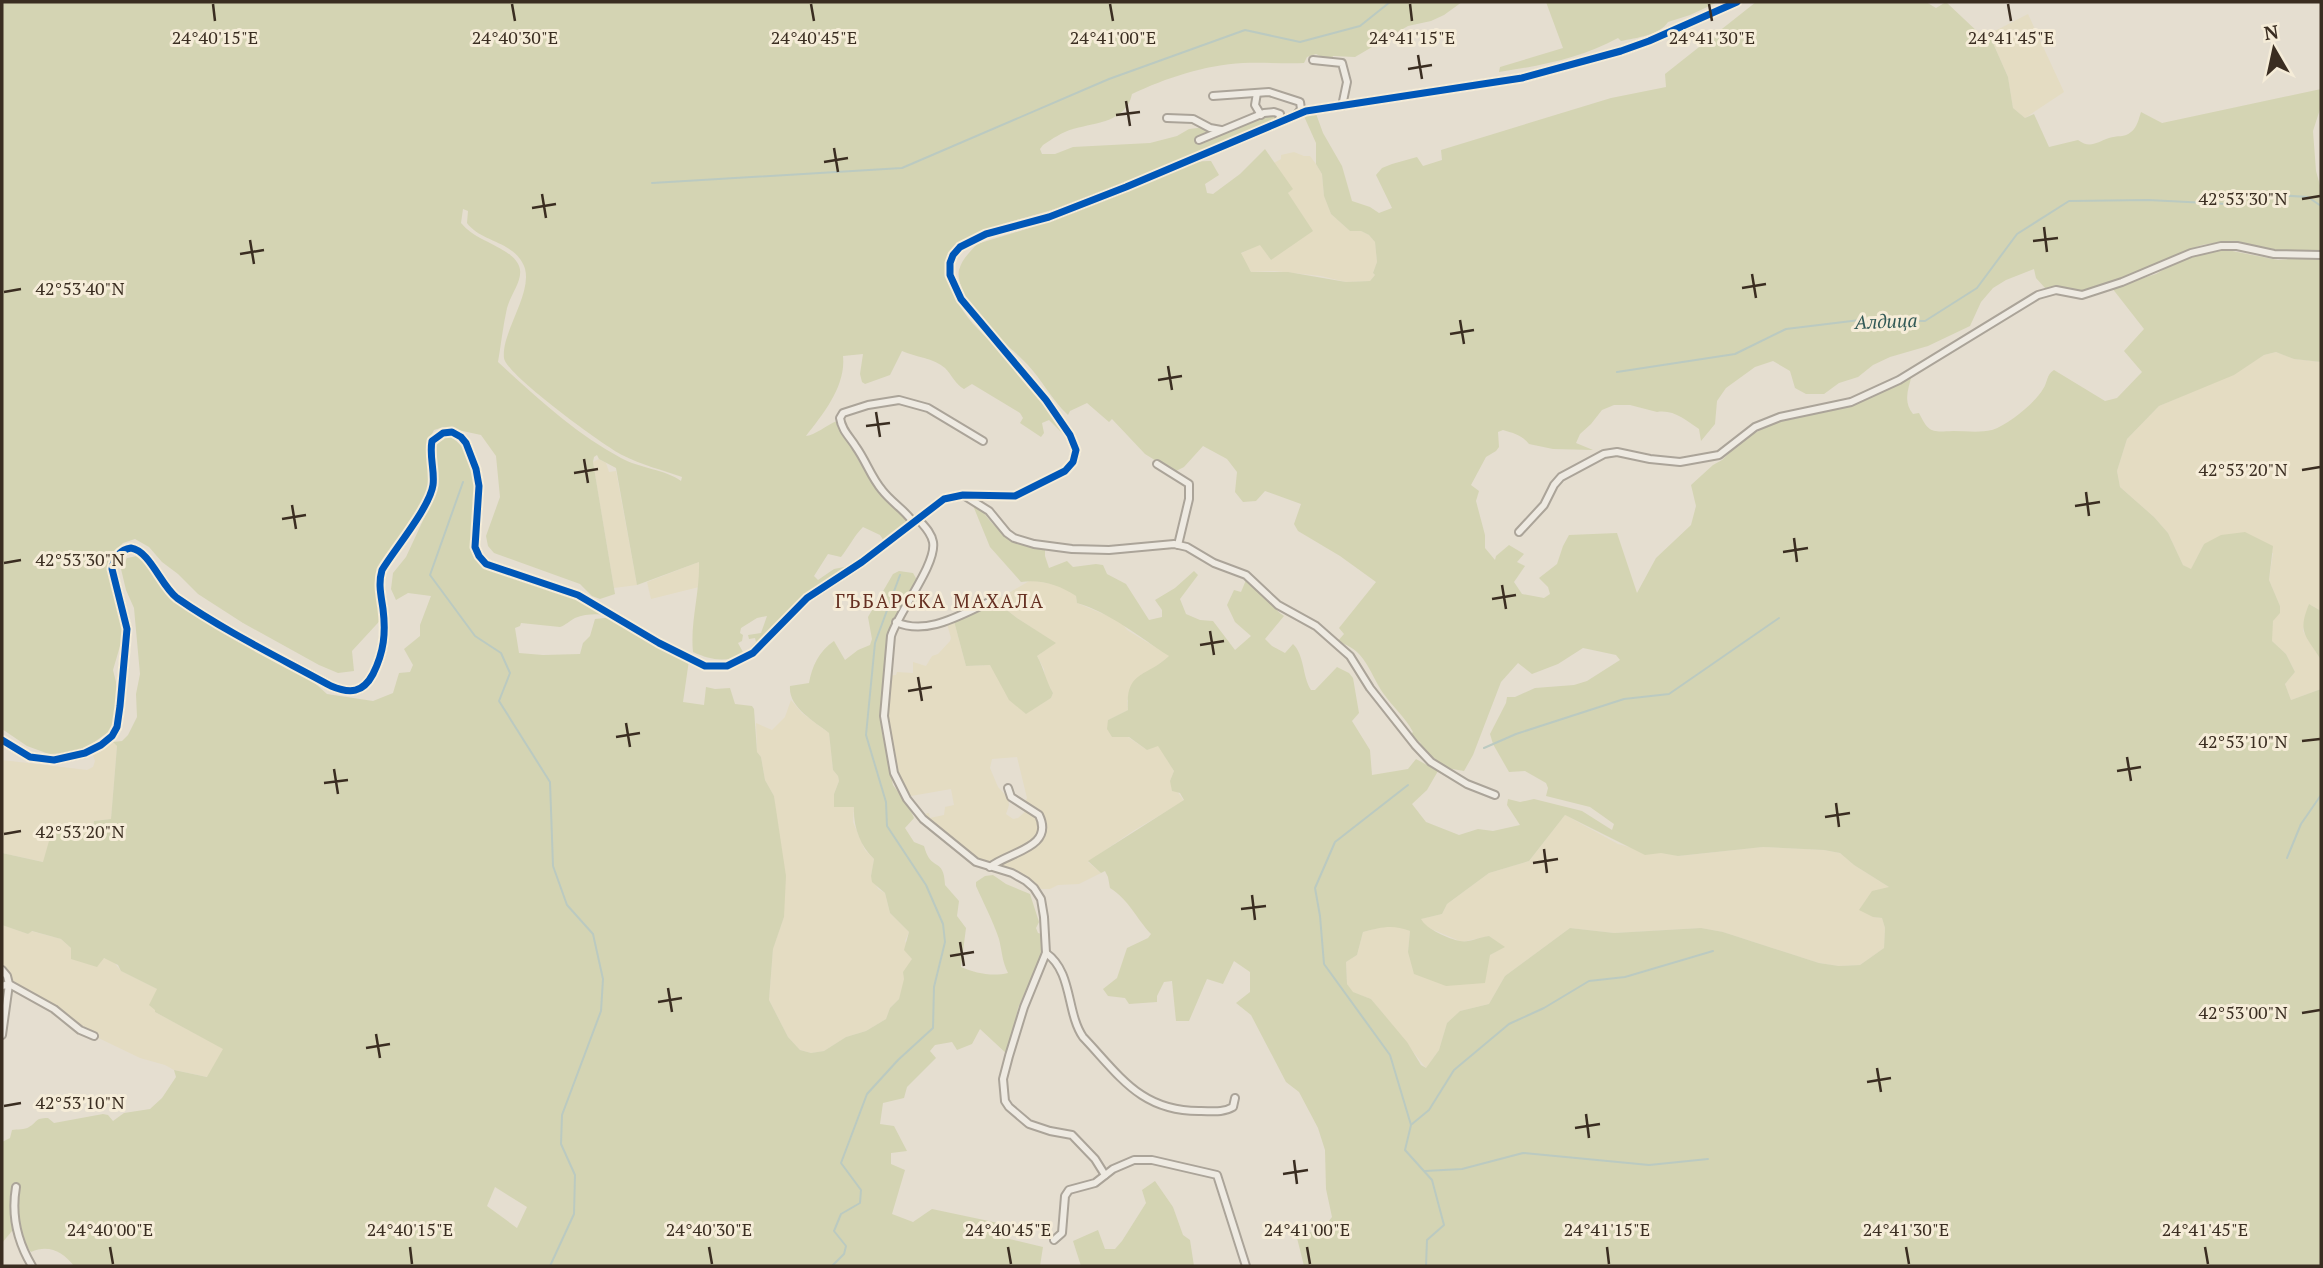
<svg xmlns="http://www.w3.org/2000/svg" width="2323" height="1268" font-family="'PT Serif',serif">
  <rect width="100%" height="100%" fill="#e5ded0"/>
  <g fill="#e4dcc2" fill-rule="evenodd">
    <polygon points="2028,14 2064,92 2025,118 2013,108 2008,77 1989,34"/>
    <polygon points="1294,152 1304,156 1310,156 1316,164 1322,174 1324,196 1331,214 1350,231 1361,231 1369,235 1375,242 1377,262 1373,273 1375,275 1370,281 1346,282 1321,276 1274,271 1251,272 1240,254 1260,244 1271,260 1288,193 1292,189 1274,163 1281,159 1281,155"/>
    <polygon points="2276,352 2294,359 2321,362 2321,611 2309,604 2303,631 2321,660 2321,689 2291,700 2285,684 2295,672 2286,654 2272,641 2271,632 2273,621 2280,606 2269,580 2273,553 2204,544 2191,570 2183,565 2168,533 2154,517 2120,487 2117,471 2127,439 2159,406 2234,374 2264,355"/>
    <polygon points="599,459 606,463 609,472 616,471 637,585 614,588 593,462"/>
    <polygon points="699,562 699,587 651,599 647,582"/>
    <path d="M1031,580L1062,586L1076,596L1077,603L1120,621L1127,630L1170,656L1148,672L1142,674L1127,701L1128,710L1108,720L1112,737H1128L1147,750L1158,745L1174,771L1170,781L1184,801L1133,831L1088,862L1101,873L1079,884L1058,885L1050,889H1042L987,868L918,815L929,813L930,818L944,815L945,807L954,805L951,789L911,796L905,791L884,723L888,676L896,675L897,672L913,673V662L926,666L932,656L938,654L950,641L951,638L947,624L954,621L966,666L990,665L1025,713L1051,698L1053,693L1045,678L1044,669L1037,656L1055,643L1017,618L995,601ZM1017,757L1027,798L1024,804L1041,821L1042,835L1038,845L1026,852L1040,835L1038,824L1035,818L1026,811L1018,818L1013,819L1006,814L1009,805L1008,798L998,787L990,768L992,759Z"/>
    <polygon points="791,700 802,713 829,733 833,770 838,776 839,781 834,794 854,807 853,822 865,850 874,859 871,876 878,889 885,893 890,913 909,932 905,941 912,959 899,999 890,1008 886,1019 866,1031 846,1037 824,1051 811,1053 800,1050 788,1037 769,1000 773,948 784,917 774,796 765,780 761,757 757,752 756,723 772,730 785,717"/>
    <polygon points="113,742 117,746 111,819 94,821 93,831 85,834 75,834 44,862 2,853 2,760 87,770 93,767 95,761 93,755 100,752"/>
    <polygon points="1565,815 1618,844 1650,853 1670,853 1678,856 1763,847 1824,850 1840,853 1854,865 1889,887 1873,917 1882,918 1885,928 1884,948 1860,965 1839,966 1819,963 1723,932 1701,928 1614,933 1570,928 1505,976 1489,1004 1460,1011 1447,1023 1439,1050 1426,1068 1371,999 1352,992 1347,984 1346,962 1357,955 1363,932 1384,926 1400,927 1410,931 1408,952 1490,955 1504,947 1489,936 1462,942 1429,928 1422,923 1420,919 1442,914 1447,904 1489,873 1529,861"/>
    <polygon points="2,925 28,934 31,931 61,939 71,948 113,961 121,971 157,989 155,1012 224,1049 208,1077 174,1070 165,1065 140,1058 84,1031 14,985 9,974 2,967"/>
  </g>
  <g fill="#d4d4b3" fill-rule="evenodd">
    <path d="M2,2H1462L1444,15L1431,21L1408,26L1355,57L1333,56L1331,61L1316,54L1307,57L1304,63C1284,64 1264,62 1243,63C1205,65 1166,78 1132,94C1126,122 1098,122 1073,129C1062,132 1052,139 1043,145L1040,149L1042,154H1055L1073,147L1150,143L1177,136L1189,129L1206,127L1214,131L1263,117L1282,116C1208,146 1136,179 1061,207C1033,217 1002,221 975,235C963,241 947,258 949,272C953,315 987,336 1015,364C1033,383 1048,407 1064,428L1067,438L1049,420L1042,423L1044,433L1041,437L1020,423L1023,418L1020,413L972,384L964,389C955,384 952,375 945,368C934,358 915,357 902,351L890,375L865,384L862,382L860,374L863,354L843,356C846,386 824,413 806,436C816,435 826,425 837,421C860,464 873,491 912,520L884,541L880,535L863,527C854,536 849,547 841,557L828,554L814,576L818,580L834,569L849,566L825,584L808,593L752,650L751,647L756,642L755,638L749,639L748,635L761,633L767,616L757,618L741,628L740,633L743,635L742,641L738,643L744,654C725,663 711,660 693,652C690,622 700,593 699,562L637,585L616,468L599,459L597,455L594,457L593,462L615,594L600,599L592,596L580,584L494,553L488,546L486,536L500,497L496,456L481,435L444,427L434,430L428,442V485L425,500L409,521L381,577L387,613L352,651L354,671L338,673L319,665L243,623L198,594L178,574L162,562L149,547L135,539L123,543L114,552L111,568L125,629L113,670L116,682V722L113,729L87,747L67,753L49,754L27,746L2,729ZM463,209L468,211L467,223C480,241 510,241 522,262C538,287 501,330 504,358C505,374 604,446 622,455C642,465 662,470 682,477L681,481C667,470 639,468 621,458C576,434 536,397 498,362C501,344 503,326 507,308C513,287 534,270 506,252C491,242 472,237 461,223Z"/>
    <path d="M1546,2H1718L1690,15L1668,22C1660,35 1636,38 1621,41L1618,38C1582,58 1539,66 1499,72L1500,67L1563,48Z"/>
    <path d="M1756,2H1926L1936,8L1946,2L1981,35L1989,34L2008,77L2013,108L2025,118L2034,114L2049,147L2078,140C2090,149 2097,142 2109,138C2117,135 2125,138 2131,132C2137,128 2139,118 2141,112L2162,123L2321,89V106L2313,131L2316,171L2321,189V252H2275L2237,241H2226L2202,245L2182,252L2154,268L2092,291L2068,289L2045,293V288L2036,278L2034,269L2006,280L1993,288L1981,302L1970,326L1928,346L1890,357L1873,365L1858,377L1839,383L1824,394H1806L1795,388L1790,371L1773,361L1755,367L1726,388L1717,401L1715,424L1701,441L1699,429C1686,420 1673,409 1657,412L1630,405H1614L1602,410L1591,424L1580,434L1576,443L1593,450L1553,449L1529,444C1522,435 1513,433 1503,430L1498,432L1499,447L1496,451L1486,457L1471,485L1479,491L1476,501L1485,535V548L1495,560L1496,556L1509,545L1524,554L1517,562L1525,566L1514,582L1522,594L1544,598L1550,594L1548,587L1539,578L1557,564L1563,546L1569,535L1617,533L1637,593L1656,558L1691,525L1696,506L1691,485L1713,465L1722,460L1744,439L1777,421L1806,414L1839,409L1912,375C1908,389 1903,402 1913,414L1919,413C1929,433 1931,432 1953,431C1966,431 1979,433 1992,430C2008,425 2035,403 2043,389C2048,382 2046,375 2054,370L2105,401L2117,398L2142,372L2124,351L2144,329L2112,288L2156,274L2175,263L2205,251L2222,249L2278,260L2303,258H2321V362L2294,359L2276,352L2264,355L2234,375L2159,406L2127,439L2117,471L2120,487L2154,517L2168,533L2183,565L2191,569L2204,544L2221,535L2245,532L2273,546L2269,580L2280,606V613L2273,621L2272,641L2286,654L2295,672L2285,684L2291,700L2321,689V1266H1304L1297,1238L1325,1226L1332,1217L1326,1189L1325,1150L1318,1128L1299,1092L1286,1082L1251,1015L1236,1003L1250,992V972L1234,961L1223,984L1207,979L1189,1021H1176L1172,981L1164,982L1157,996V1002L1129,1004L1125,998L1108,996L1103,989L1117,978L1127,948L1148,938L1151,934C1136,918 1129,900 1110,888L1108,877L1105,871L1101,873L1088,861L1184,800L1180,793L1172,791L1170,781L1174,771L1158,746L1147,750L1129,737H1112L1107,729L1108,720L1128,710C1125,670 1146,678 1169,656C1139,637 1111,613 1077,603L1076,596C1060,585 1040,579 1021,582L990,547L972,503C984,510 989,522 999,530C1011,539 1031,548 1045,548V556L1049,568L1067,561L1073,567L1096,564L1103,565L1107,574L1126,584L1149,620L1162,617V610L1155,600L1175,588L1194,571L1198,575L1180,599L1186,614L1200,620L1213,621L1235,650L1251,636L1235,622L1227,605L1234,590L1241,592L1246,580C1261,590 1269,606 1284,616L1265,639L1272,646L1285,653L1293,644C1305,656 1302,676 1311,690H1315L1337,667L1349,673L1353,678L1359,713L1352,721L1370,750L1372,775L1408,769L1416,759L1438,771L1427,790L1412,804L1426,822L1459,835L1478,829L1493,831L1520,825L1507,805L1508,799L1520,802L1534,799L1582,811L1612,830L1614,824L1590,807L1546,796L1548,788L1546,783L1525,771L1509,772L1493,744L1490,734L1506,703L1507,697H1515L1535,688L1574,685L1587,681L1620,660L1616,655L1583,648L1558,664L1532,674L1518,663L1501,682L1473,755L1464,771L1441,767L1423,751L1420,742L1415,740L1411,734L1413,732C1405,717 1393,707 1383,693C1369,672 1365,648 1337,642L1344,634L1339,628L1376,582L1340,556L1298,531L1294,524L1301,504L1265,491L1256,501L1243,502L1235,492L1237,472L1227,459L1203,446L1184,467L1174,472L1145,454L1112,419L1109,422L1087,403L1070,411L1068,415C1052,400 1042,380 1027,364C1002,338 983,330 965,296C962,289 957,278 959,270C962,259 970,252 977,244C1017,232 1058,220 1095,204C1124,192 1182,159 1211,161L1219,175L1205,184L1207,193L1213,194L1240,174L1265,149L1293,189L1288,193L1313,231L1271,260L1260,245L1241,253L1251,272H1288L1346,282L1370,281L1375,275L1373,273L1377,262L1375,242L1369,235L1361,231H1350L1331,214L1324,196L1322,174L1316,164V143L1303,114L1315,111L1323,133L1342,166L1352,201L1370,207L1379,213L1392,208L1376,175L1382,168L1392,164L1417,157L1423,166L1442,160L1441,150L1611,98L1666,87L1665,74ZM1565,815L1645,855L1661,853L1678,856L1763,847L1824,850L1840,853L1854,865L1889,887L1872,891L1859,910L1873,917L1882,918L1885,928L1884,948L1860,965L1839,966L1819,963L1723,932L1701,928L1614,933L1570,928L1505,976L1489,1004L1460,1011L1447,1023L1439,1050L1426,1068L1421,1065L1407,1042L1371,999L1353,992L1347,984L1346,962L1357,955L1363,932C1381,927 1393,924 1410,931L1408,952L1414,974L1446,986L1485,983L1490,955L1505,947L1489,936C1480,937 1468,943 1460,941C1449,939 1426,929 1421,919L1442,914L1447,904L1489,873L1529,861Z"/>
    <path d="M451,437C479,456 477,489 474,518C474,525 471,534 473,541C474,547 479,555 482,561L570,593L610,615C599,614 586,613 575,618C569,621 566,625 560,627L521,623L520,626L515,628L519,653L543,655L580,654L583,643L590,636L595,619L614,617L689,660L683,702L704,705L706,687L715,689L730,688L735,704L752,706L754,709L757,752L761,757L765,780L774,796L786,876L784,917L773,949L769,1000L788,1037L800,1050L811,1053L824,1051L846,1037L866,1031L886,1019L890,1008L899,999L904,979L903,972L912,959L904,950L909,932L890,913L885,893L872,882L871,876L874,859C860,846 853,826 854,807H834V794L839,781L838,776L833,770L829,733C814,721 788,707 790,686L809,683C812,666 819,651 834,641L845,660L858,650L870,645L872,639L868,617L893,574L899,571L913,573L917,580L916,585L887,637L880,714L882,732L893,785L909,807L914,818L905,828L914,842L924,846C931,873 944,856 945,885L959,901L957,916L966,928L961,967C975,973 992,977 1008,973C1002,961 1002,951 999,939C993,921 984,904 976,886V882L985,876L993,875L1006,884L1030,894L1039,922L1036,928L1038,933L1042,934L1041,956L1018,1008L1008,1055L980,1029L972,1044L957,1050L952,1042L935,1045L930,1051L936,1058L907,1087L904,1098L883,1103L880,1124L894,1126L907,1151L891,1153V1164L905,1170L892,1214L913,1222L932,1209L1003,1224L1001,1237L1043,1247L1040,1266H74C63,1252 49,1244 31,1252L15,1231H12L2,1243V1142L10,1138L12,1130C17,1129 25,1130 29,1127C38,1122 34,1118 48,1118L54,1123L103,1114L108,1115L113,1121L124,1113L150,1109L162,1098L176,1077L174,1070L207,1077L223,1049L155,1012V1010L149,1005L157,989L121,971L118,965L104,958L97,967L71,959V948L61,939L32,931L28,934L2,925V853L43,862L51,834L55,831L85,834L93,830L94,821L111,819L117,746L113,742L122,741L128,735L137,717L136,694L140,674L134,608L126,590L121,569L127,558L137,556L148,565L183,603L221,627L238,641L309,678L327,694L373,701L393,693L399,673L410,672L413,665L404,649L420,636V625L431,596L408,593L396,600L391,589L393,573L406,557L438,488L436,446L442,438ZM495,1187L527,1207L517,1228L487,1206Z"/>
    <path d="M995,601L1017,618L1056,643L1037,656C1044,669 1046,681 1053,693L1051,698L1026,714L1009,700L990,665L966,666L954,621Z"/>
    <path d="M2309,604L2321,611V660C2306,635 2297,633 2309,604Z"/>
    <polygon points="1155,1181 1173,1207 1183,1235 1190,1240 1194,1266 1081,1266 1073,1241 1098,1230 1105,1249 1115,1249 1122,1241 1146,1203 1142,1190"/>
  </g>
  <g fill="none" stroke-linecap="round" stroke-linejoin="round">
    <g stroke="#bbcac1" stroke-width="2">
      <polyline points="652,183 902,168 1109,79 1245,30 1300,42 1360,26 1390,2"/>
      <polyline points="1617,372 1735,354 1786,329 1860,320 1925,321 1977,288 2017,234 2069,201 2148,200 2227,204 2260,194 2308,197 2321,206"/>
      <polyline points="463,482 430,575 475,636 501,653 510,673 499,701 550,782 553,866 567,905 593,934 603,979 601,1011 562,1115 561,1144 575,1175 574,1214 550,1266"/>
      <polyline points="1484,748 1516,734 1624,699 1669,694 1779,618"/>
      <polyline points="1408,785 1335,842 1315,888 1320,916 1324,964 1390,1055 1411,1125 1405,1150 1432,1180 1444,1225 1427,1240 1426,1266"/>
      <polyline points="2287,858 2301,824 2321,795"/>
      <polyline points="1412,1124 1429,1110 1454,1070 1509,1024 1544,1008 1589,981 1625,977 1713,951"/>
      <polyline points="1425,1171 1462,1169 1523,1153 1649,1165 1708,1159"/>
      <polyline points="832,1266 844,1254 846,1246 834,1231 841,1214 860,1203 861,1190 841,1163 867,1094 898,1060 933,1028 934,987 945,942 943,924 926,885 887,826 886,802 866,735 875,643 900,575"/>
    </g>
    <defs>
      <g id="minor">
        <polyline points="1313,60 1342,63 1347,82 1342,106"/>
        <polyline points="1257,93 1255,105 1261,115"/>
        <polyline points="1213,96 1269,92 1300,102 1301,109 1297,114"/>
        <polyline points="1167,118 1193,119 1210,128 1221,130"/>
        <polyline points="1199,140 1264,113 1274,112 1280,114 1279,122"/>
        <polyline points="1157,464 1189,484 1189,499 1178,545"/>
        <polyline points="965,496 989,511 1007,533 1014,538 1034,544 1072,549 1109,550 1174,544 1187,547 1214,563 1246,575 1278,605 1316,626 1350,656 1370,688 1415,745 1431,762 1467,784 1495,795"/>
        <path d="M918,519C924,526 931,532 933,542C937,564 899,611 891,636L884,716L894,773L907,799L923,819L976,862L1012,873L1026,881L1034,888L1041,899L1044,917L1046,953L1024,1007L1009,1056L1003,1079L1005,1101L1009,1107L1029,1124L1050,1131L1072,1135L1095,1159L1105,1175"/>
        <path d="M913,522C903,508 892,503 882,490C871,477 866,461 856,447C850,437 842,431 840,418L843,413L868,405L899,400L928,408L983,441"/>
        <polyline points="1519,532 1544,505 1554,485 1561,477 1604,454 1617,452 1650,459 1680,462 1719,455 1755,427 1780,417 1851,402 1899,380 2038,295 2056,290 2082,295 2122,282 2191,253 2221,246 2237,246 2274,254 2321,255"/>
        <path d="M896,622C927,636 960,615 989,602"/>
        <path d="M2,740L30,757L54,760L85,753L101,745L112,736L117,727L120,706L127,629L112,569C114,558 119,550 131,548C150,551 161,586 177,598C226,632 280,658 331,686C350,694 363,693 373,674C384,652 386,633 383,609C381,595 378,584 382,570C394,550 430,507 433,485C435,471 429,456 432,441L443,433L452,432L461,437L466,443L476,469L479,486L475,547L479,556L486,564L578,595L659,643L705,666H727L753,653L807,598L862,562L944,499L963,495L1015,496L1065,471L1073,462L1076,450L1070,435L1046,400L961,299L950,275V263L953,255L960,247L986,234L1049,217L1126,187L1306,111L1522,78L1621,51L1649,41L1737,2"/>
        <path d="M990,867C1008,852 1055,848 1039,815L1011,797L1008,788"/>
        <path d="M1046,953C1073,972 1066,1012 1083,1037C1120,1076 1141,1112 1201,1111C1212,1111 1223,1113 1233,1107L1235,1098"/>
        <polyline points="2,970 7,976 9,984 54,1009 80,1030 94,1036"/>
        <polyline points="2,986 9,984 2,1035"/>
        <path d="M16,1187C11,1216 17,1241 32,1266"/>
        <polyline points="1054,1240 1062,1233 1065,1196 1069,1190 1095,1183 1113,1169 1134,1160 1152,1160 1217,1175 1246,1266"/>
      </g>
    </defs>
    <use href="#minor" stroke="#aba499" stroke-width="10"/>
    <use href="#minor" stroke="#eeeae2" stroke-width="6"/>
    <defs>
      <path id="cycleway" d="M2,740L30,757L54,760L85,753L101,745L112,736L117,727L120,706L127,629L112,569C114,558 119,550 131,548C150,551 161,586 177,598C226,632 280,658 331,686C350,694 363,693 373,674C384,652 386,633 383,609C381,595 378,584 382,570C394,550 430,507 433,485C435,471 429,456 432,441L443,433L452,432L461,437L466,443L476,469L479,486L475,547L479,556L486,564L578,595L659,643L705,666H727L753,653L807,598L862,562L944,499L963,495L1015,496L1065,471L1073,462L1076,450L1070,435L1046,400L961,299L950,275V263L953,255L960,247L986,234L1049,217L1126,187L1306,111L1522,78L1621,51L1649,41L1737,2"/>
    </defs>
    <use href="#cycleway" stroke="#f5ecd8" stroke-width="11"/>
    <use href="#cycleway" stroke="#0057b8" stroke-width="7"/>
  </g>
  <path fill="none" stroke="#3a2d21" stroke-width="2.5" d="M213,4L215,21M512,4L515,21M811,4L814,21M1110,4L1113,21M1410,4L1412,21M1709,4L1712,21M2008,4L2011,21M1418,55L1422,79M1408,69L1432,65M1126,101L1130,126M1116,115L1140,112M834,148L838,172M824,162L848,158M542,194L546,218M2302,199L2320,196M532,208L556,204M2044,227L2047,252M250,240L254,264M2033,241L2058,238M240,254L264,250M1752,274L1756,298M1742,288L1766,284M4,292L21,289M1460,320L1464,344M1450,334L1474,330M1168,366L1172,390M1158,380L1182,376M876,412L880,437M866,426L890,423M584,459L588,483M2302,470L2320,467M574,473L598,469M2086,492L2089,516M292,505L296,529M2075,506L2100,502M282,519L306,515M1794,538L1797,562M1783,552L1808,548M4,563L21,560M1502,585L1506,609M1492,599L1516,595M1210,631L1214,655M1200,645L1224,641M918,677L922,701M908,691L932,687M626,723L630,747M616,737L640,733M2302,741L2320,739M2127,757L2131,781M334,769L338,794M2117,771L2141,767M324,783L348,780M1836,803L1839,827M1825,817L1850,813M4,834L21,831M1544,849L1547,873M1533,863L1558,859M1252,895L1255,920M1241,909L1266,906M960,942L964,966M950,956L974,952M668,988L672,1012M658,1002L682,998M2302,1013L2320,1010M376,1034L380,1058M366,1048L390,1044M1877,1068L1881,1092M1867,1082L1891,1078M4,1106L21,1103M1586,1114L1589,1138M1575,1128L1600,1124M1294,1160L1297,1184M1283,1174L1308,1170M110,1247L113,1264M410,1247L412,1264M709,1247L712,1264M1008,1247L1011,1264M1307,1247L1310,1264M1607,1247L1609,1264M1906,1247L1909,1264M2205,1247L2208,1264"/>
  <g text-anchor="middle" stroke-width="6" stroke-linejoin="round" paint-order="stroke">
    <g font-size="19" font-style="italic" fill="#315956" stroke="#f5ecd8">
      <text transform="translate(1886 321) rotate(-2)" y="7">Алдица</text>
    </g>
    <g font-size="19" letter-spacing="2" fill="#652f21" stroke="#f5ecd8">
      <text x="940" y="608">ГЪБАРСКА МАХАЛА</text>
    </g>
  </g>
  <g font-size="18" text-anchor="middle" fill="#3a2d21" stroke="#f5ecd8" stroke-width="6" stroke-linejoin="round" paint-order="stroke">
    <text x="215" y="44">24°40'15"E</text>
    <text x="515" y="44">24°40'30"E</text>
    <text x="814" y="44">24°40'45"E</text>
    <text x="1113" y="44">24°41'00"E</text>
    <text x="1412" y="44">24°41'15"E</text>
    <text x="1712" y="44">24°41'30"E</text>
    <text x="2011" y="44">24°41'45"E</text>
    <text x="2243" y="205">42°53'30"N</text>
    <text x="80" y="295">42°53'40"N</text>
    <text x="2243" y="476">42°53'20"N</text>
    <text x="80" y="566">42°53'30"N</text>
    <text x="2243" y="748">42°53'10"N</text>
    <text x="80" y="838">42°53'20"N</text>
    <text x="2243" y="1019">42°53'00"N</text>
    <text x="80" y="1109">42°53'10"N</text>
    <text x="110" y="1236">24°40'00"E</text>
    <text x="410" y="1236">24°40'15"E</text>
    <text x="709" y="1236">24°40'30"E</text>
    <text x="1008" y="1236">24°40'45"E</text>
    <text x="1307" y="1236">24°41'00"E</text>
    <text x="1607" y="1236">24°41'15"E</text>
    <text x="1906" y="1236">24°41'30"E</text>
    <text x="2205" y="1236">24°41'45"E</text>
  </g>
  <rect width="2323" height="1268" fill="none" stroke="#3a2d21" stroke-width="7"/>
  <g transform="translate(2274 49) rotate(351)" stroke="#f5ecd8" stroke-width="5" paint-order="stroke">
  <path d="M0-5L12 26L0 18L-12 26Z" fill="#3a2d21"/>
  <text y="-10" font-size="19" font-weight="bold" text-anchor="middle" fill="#3a2d21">N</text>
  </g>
</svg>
